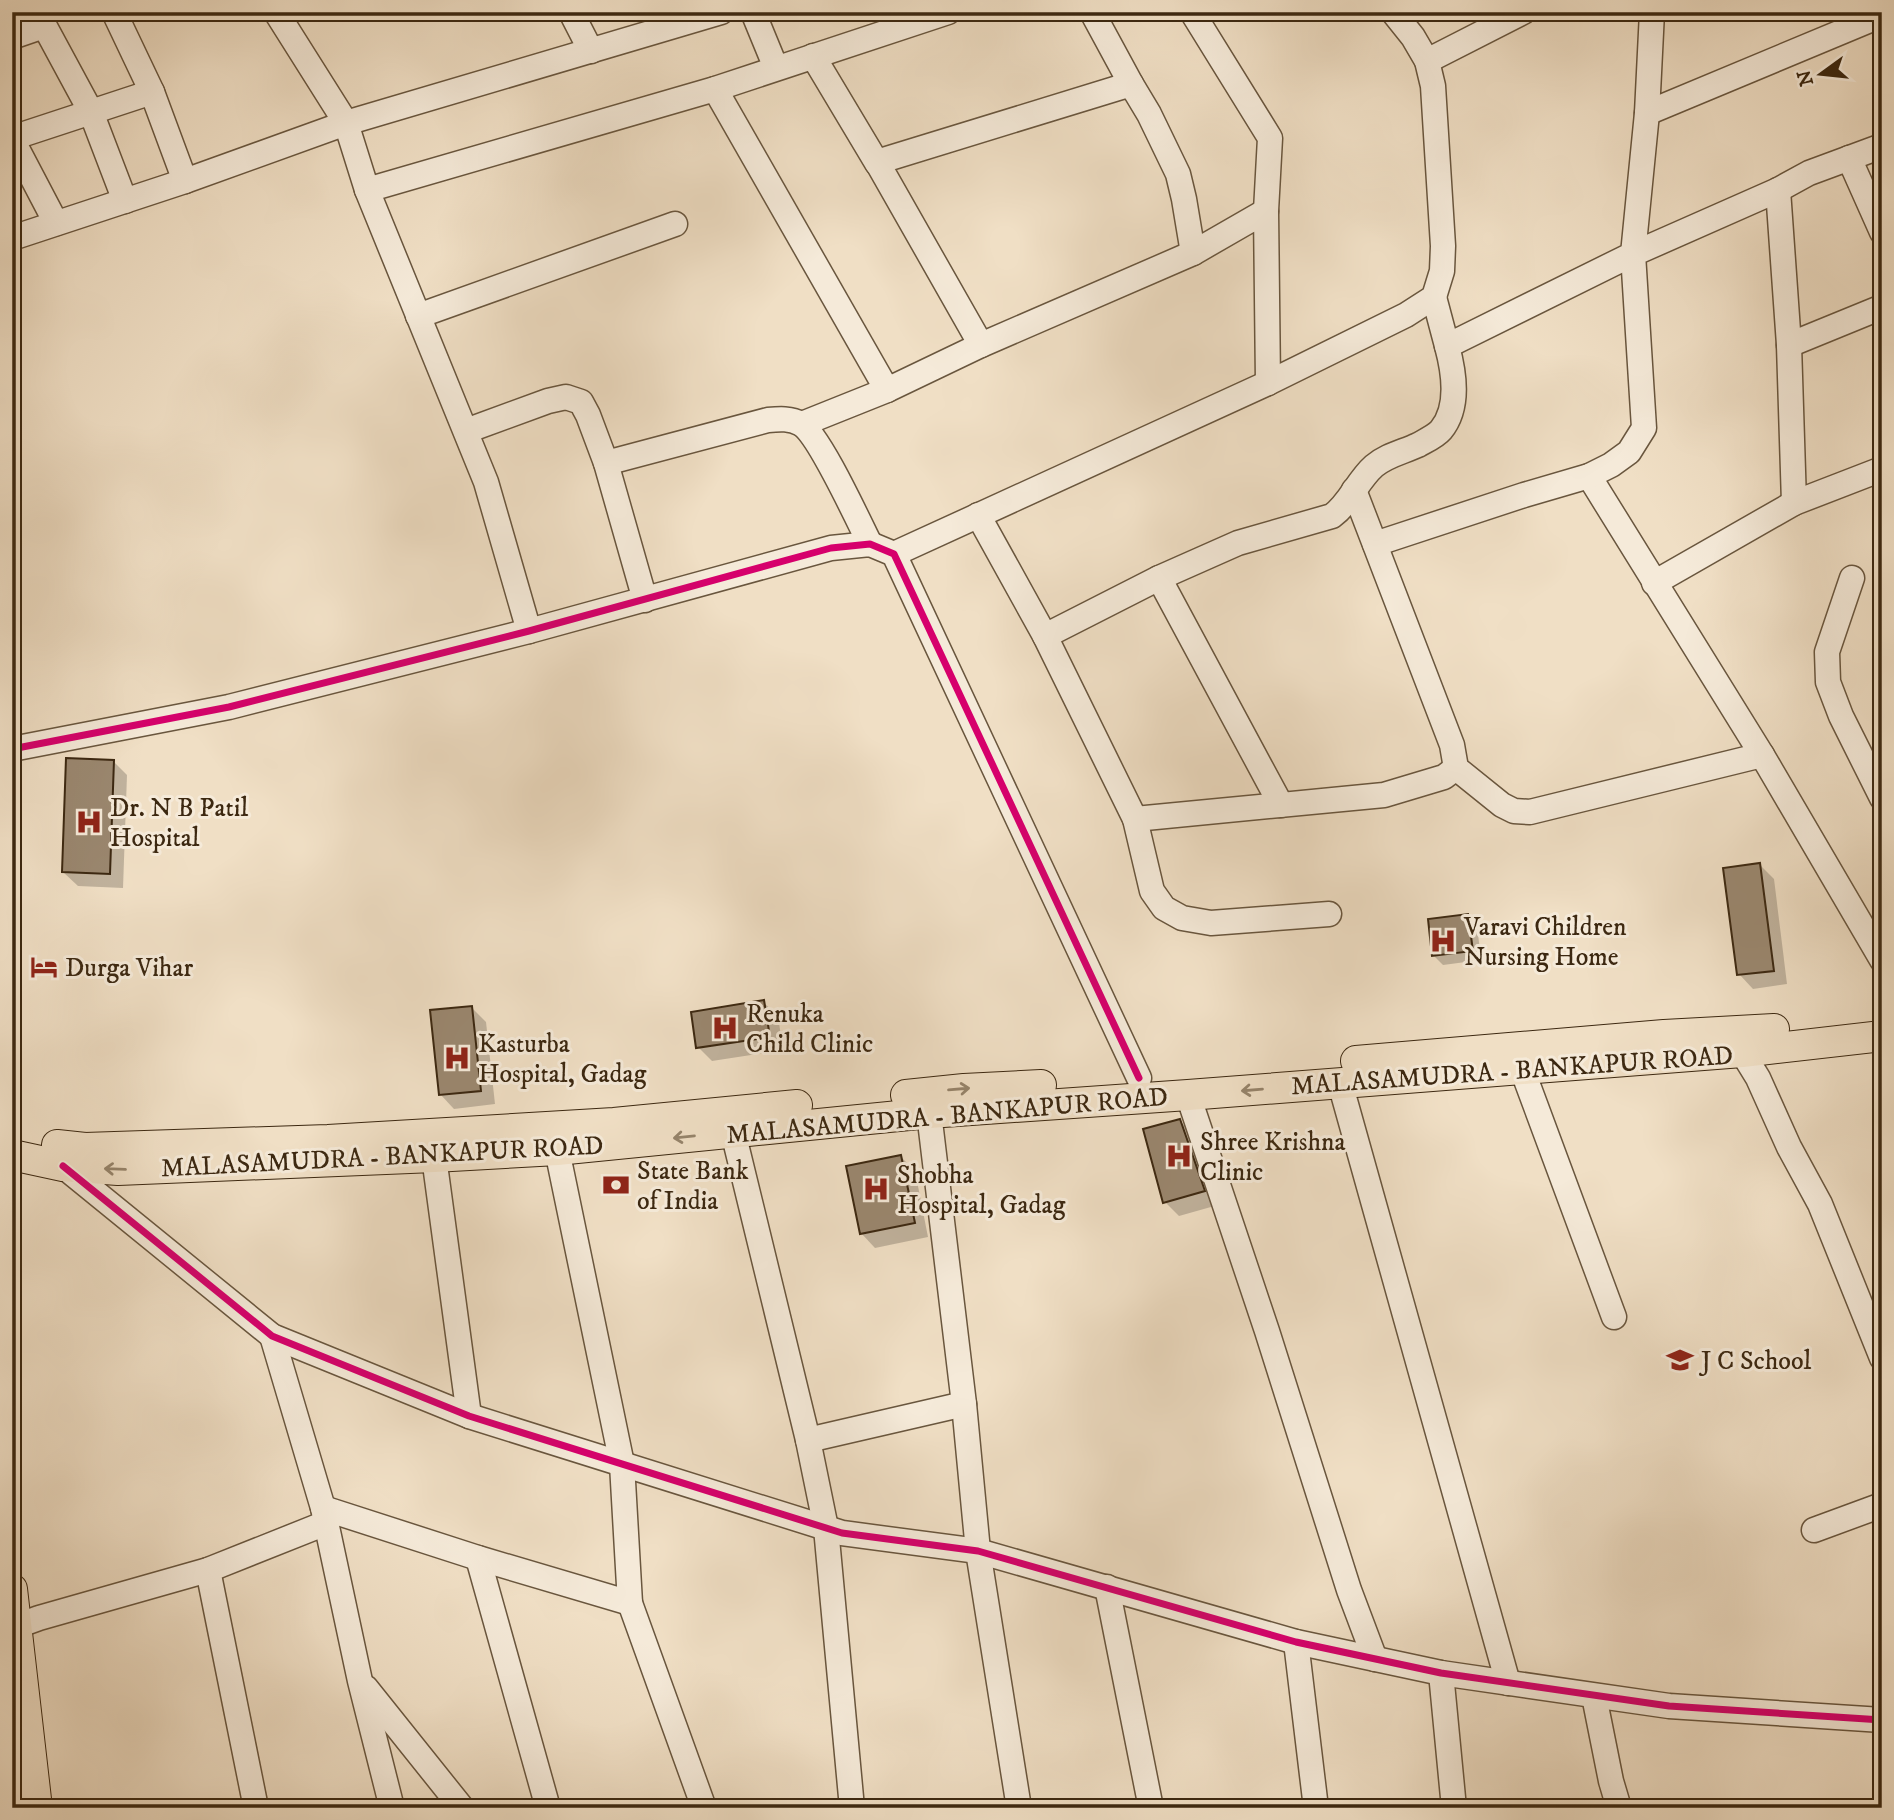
<svg xmlns="http://www.w3.org/2000/svg" width="1894" height="1820" font-family="'IM FELL DW Pica',serif">
  <rect width="100%" height="100%" fill="#f0dfc5"/>
  <filter id="stains"><feTurbulence type="fractalNoise" baseFrequency=".00286" numOctaves="4"/><feColorMatrix values="0 0 0 0 .2 0 0 0 0 .09 0 0 0 0 .02 0 0 0 .5 -.17"/></filter>
  <radialGradient id="worn" r=".72"><stop offset=".6" stop-color="#630" stop-opacity="0"/><stop offset="1" stop-color="#630" stop-opacity=".3"/></radialGradient>
  <g fill="#0003">
    <polygon points="113,761 127,775 123,888 78,886 63,872"/>
    <polygon points="1760,865 1774,879 1787,984 1753,989 1739,974"/>
    <polygon points="1468,916 1477,925 1481,960 1443,965 1433,955"/>
    <polygon points="763,1002 778,1016 783,1050 712,1061 698,1047"/>
    <polygon points="472,1008 486,1022 495,1104 454,1109 440,1094"/>
    <polygon points="1180,1121 1194,1135 1218,1205 1179,1216 1165,1202"/>
    <polygon points="901,1157 915,1171 928,1237 875,1248 861,1233"/>
  </g>
  <g fill="#9a876f" stroke="#3c2811" stroke-width="2">
    <polygon points="66,758 114,760 110,874 62,872"/>
    <polygon points="1760,863 1774,971 1737,975 1723,868"/>
    <polygon points="1468,914 1473,951 1432,956 1428,919"/>
    <polygon points="764,1000 770,1037 696,1048 691,1012"/>
    <polygon points="472,1006 481,1091 439,1095 430,1010"/>
    <polygon points="1180,1119 1205,1191 1163,1203 1143,1129"/>
    <polygon points="901,1155 915,1223 860,1234 846,1166"/>
  </g>
  <g fill="none" stroke-linecap="round" stroke-linejoin="round">
    <defs>
      <g id="minor">
        <polyline points="37,12 91,112 125,201"/>
        <polyline points="114,12 152,92 185,181"/>
        <polyline points="276,12 346,123 367,190 486,482 529,631"/>
        <polyline points="571,12 591,51"/>
        <polyline points="753,12 776,68"/>
        <polyline points="1092,12 1131,84"/>
        <polyline points="1192,12 1270,138 1266,211"/>
        <polyline points="12,37 44,26"/>
        <polyline points="813,56 877,163"/>
        <polyline points="1427,61 1523,12"/>
        <polyline points="715,89 887,390"/>
        <polyline points="1647,113 1882,15"/>
        <polyline points="12,138 152,92"/>
        <polyline points="12,139 56,223"/>
        <polyline points="1849,158 1882,232"/>
        <polyline points="367,190 715,89 948,12"/>
        <polyline points="1778,190 1789,345 1794,503"/>
        <polyline points="12,238 185,181 346,123 721,12"/>
        <polyline points="1434,297 1447,346 1633,254 1647,113 1652,12"/>
        <polyline points="418,316 675,224"/>
        <polyline points="981,345 877,162 1131,84 1149,114 1178,174 1184,199 1193,253"/>
        <polyline points="1789,345 1882,307"/>
        <polyline points="802,424 887,390 981,345 1193,253 1266,211 1268,383"/>
        <polyline points="466,431 548,401 566,397 581,402 588,415 606,463 645,600"/>
        <path d="M606,463L768,420C779,419 791,418 801,424C819,435 858,520 870,544"/>
        <polyline points="1589,476 1762,755 1882,960"/>
        <polyline points="1354,490 1452,745 1456,768 1502,805 1514,811 1530,812 1762,755"/>
        <polyline points="978,515 1045,636 1135,819 1152,891 1164,908 1182,918 1211,923 1329,914"/>
        <polyline points="1375,544 1524,495 1589,476 1611,465 1629,452 1644,428 1633,254 1778,190 1809,173 1882,146"/>
        <polyline points="894,554 1268,383 1406,315 1434,297 1442,271 1443,246 1433,86 1427,61 1413,37 1393,12"/>
        <polyline points="1159,578 1281,805"/>
        <polyline points="1852,578 1827,652 1828,682 1841,716 1882,798"/>
        <polyline points="1654,583 1794,503 1882,469"/>
        <path d="M1045,636L1159,578L1238,543L1332,516C1350,503 1357,481 1374,466C1387,455 1403,452 1418,445C1425,441 1436,436 1441,430C1460,407 1454,372 1447,346"/>
        <polyline points="12,749 229,707 529,631 831,548 870,544 894,554 1139,1078"/>
        <polyline points="1135,819 1384,795 1444,777 1456,768"/>
        <polyline points="1742,1052 1758,1078 1789,1147 1820,1204 1882,1358"/>
        <polyline points="1522,1069 1614,1317"/>
        <polyline points="1340,1083 1508,1683"/>
        <polyline points="1188,1095 1267,1331 1349,1590 1375,1659"/>
        <polyline points="929,1113 964,1404 978,1551 1019,1808"/>
        <polyline points="733,1132 808,1440 826,1528 852,1808"/>
        <polyline points="557,1150 622,1464 630,1603 704,1808"/>
        <polyline points="434,1157 469,1416"/>
        <polyline points="63,1166 272,1336 469,1416 842,1533 978,1551 1296,1642 1441,1673 1669,1706 1882,1720"/>
        <polyline points="272,1336 323,1508 360,1681 392,1808"/>
        <polyline points="808,1440 964,1404"/>
        <polyline points="323,1508 478,1558 630,1603"/>
        <polyline points="1814,1530 1882,1505"/>
        <polyline points="478,1558 548,1808"/>
        <polyline points="208,1570 256,1808"/>
        <polyline points="1107,1587 1151,1808"/>
        <polyline points="17,1626 39,1618 208,1570 326,1523"/>
        <polyline points="1296,1642 1316,1808"/>
        <polyline points="1441,1673 1454,1808"/>
        <polyline points="366,1688 462,1808"/>
        <polyline points="1594,1696 1611,1781 1619,1808"/>
      </g>
      <g id="major">
        <polyline points="1356,1061 1664,1035 1774,1029"/>
        <polyline points="906,1095 964,1089 1041,1085"/>
        <polyline points="57,1145 85,1148 328,1140 614,1123 797,1105"/>
        <polyline points="12,1155 63,1166 118,1170 434,1157 557,1150 929,1113 1188,1095 1742,1052 1882,1036"/>
        <polyline points="12,1589 37,1808"/>
        <polyline points="12,1801 13,1808"/>
      </g>
    </defs>
    <use href="#minor" stroke="#69563e" stroke-width="27"/>
    <use href="#major" stroke="#3c2811" stroke-width="32"/>
    <use href="#minor" stroke="#f5ead9" stroke-width="24"/>
    <use href="#major" stroke="#f0dfc5" stroke-width="30"/>
    <defs>
      <g id="cycleway">
        <polyline points="12,749 229,707 529,631 831,548 870,544 894,554 1139,1078"/>
        <polyline points="63,1166 272,1336 469,1416 842,1533 978,1551 1296,1642 1441,1673 1669,1706 1882,1720"/>
      </g>
    </defs>
    <use href="#cycleway" stroke="#f5ead9" stroke-width="11"/>
    <use href="#cycleway" stroke="#d6006c" stroke-width="7"/>
  </g>
  <defs><path id="oneway-shaft" d="M-6 0H5M1.5-3L5.5 0L1.5 3" fill="none" stroke-width="1.6" stroke-linecap="round" stroke-linejoin="round" transform="scale(1.75)"/></defs>
  <g stroke="#96846b">
    <use href="#oneway-shaft" transform="translate(959 1089) rotate(-5)"/>
    <use href="#oneway-shaft" transform="translate(1252 1090) rotate(175)"/>
    <use href="#oneway-shaft" transform="translate(684 1137) rotate(174)"/>
    <use href="#oneway-shaft" transform="translate(115 1169) rotate(-178)"/>
  </g>
  <defs>
    <symbol id="hospital-bare" viewBox="-9 -9 18 18"><path d="M-5-5h3v3.5h4V-5h3V5h-3V1.5h-4V5h-3Z" fill="#8f2418" stroke="#f5ead9" stroke-width="2.5" paint-order="stroke"/></symbol>
    <symbol id="hotel-bare" viewBox="-9 -9 18 18"><path d="M-6-4.5h1.5V1H6V5H4.5V3h-9V5H-6ZM-4 0a1.8 1.8 0 1 1 3.6 0ZM.5 0V-2.5h3Q6-2.5 6 0Z" fill="#8f2418" stroke="#f5ead9" stroke-width="2.5" paint-order="stroke"/></symbol>
    <symbol id="bank-bare" viewBox="-9 -9 18 18"><path d="M-6-4H6V4H-6ZM0-2.3a2.3 2.3 0 1 0 0 4.6a2.3 2.3 0 1 0 0-4.6Z" fill="#8f2418" stroke="#f5ead9" stroke-width="2.5" paint-order="stroke"/></symbol>
    <symbol id="school-bare" viewBox="-9 -9 18 18"><path d="M0-5L7-2L0 1L-7-2ZM-4 1L0 2.5L4 1V4Q0 6-4 4Z" fill="#8f2418" stroke="#f5ead9" stroke-width="2.5" paint-order="stroke"/></symbol>
  </defs>
  <g fill-rule="evenodd">
    <use href="#hospital-bare" x="70" y="803" width="38" height="38"/>
    <use href="#hospital-bare" x="1424" y="922" width="38" height="38"/>
    <use href="#hotel-bare" x="25" y="948" width="38" height="38"/>
    <use href="#hospital-bare" x="706" y="1009" width="38" height="38"/>
    <use href="#hospital-bare" x="438" y="1039" width="38" height="38"/>
    <use href="#hospital-bare" x="1160" y="1137" width="38" height="38"/>
    <use href="#bank-bare" x="597" y="1166" width="38" height="38"/>
    <use href="#hospital-bare" x="857" y="1170" width="38" height="38"/>
    <use href="#school-bare" x="1661" y="1341" width="38" height="38"/>
  </g>
  <g text-anchor="middle" stroke-width="6" stroke-linejoin="round" paint-order="stroke">
    <g font-size="26" fill="#3c2811" stroke="#f5ead9" text-anchor="start">
      <text x="110" y="816">Dr. N B Patil<tspan x="110" dy="30">Hospital</tspan></text>
      <text x="1464" y="935">Varavi Children<tspan x="1464" dy="30">Nursing Home</tspan></text>
      <text x="65" y="976">Durga Vihar</text>
      <text x="746" y="1022">Renuka<tspan x="746" dy="30">Child Clinic</tspan></text>
      <text x="478" y="1052">Kasturba<tspan x="478" dy="30">Hospital, Gadag</tspan></text>
      <text x="1200" y="1150">Shree Krishna<tspan x="1200" dy="30">Clinic</tspan></text>
      <text x="637" y="1179">State Bank<tspan x="637" dy="30">of India</tspan></text>
      <text x="897" y="1183">Shobha<tspan x="897" dy="30">Hospital, Gadag</tspan></text>
      <text x="1701" y="1369">J C School</text>
    </g>
    <g font-size="26" fill="#3c2811" stroke="#f5ead9">
      <text transform="translate(1512 1070) rotate(-4)" y="9">MALASAMUDRA - BANKAPUR ROAD</text>
      <text transform="translate(947 1115) rotate(-5)" y="9">MALASAMUDRA - BANKAPUR ROAD</text>
      <text transform="translate(382 1156) rotate(-3)" y="9">MALASAMUDRA - BANKAPUR ROAD</text>
    </g>
  </g>
  <rect width="1894" height="1820" fill="none" stroke="#f0dfc5" stroke-width="42"/>
  <rect x="14" y="14" width="1866" height="1792" fill="none" stroke="#3c2811" stroke-width="3.5"/>
  <rect x="21" y="21" width="1852" height="1778" fill="none" stroke="#3c2811" stroke-width="2"/>
  <g transform="translate(1821 74) rotate(255)" stroke="#f5ead9" stroke-width="5" paint-order="stroke">
  <path d="M0-5L12 26L0 18L-12 26Z" fill="#3c2811"/>
  <text y="-10" font-size="19" font-weight="bold" text-anchor="middle" fill="#3c2811">N</text>
  </g>
  <rect width="100%" height="100%" filter="url(#stains)"/>
  <rect width="100%" height="100%" fill="url(#worn)"/>
</svg>
